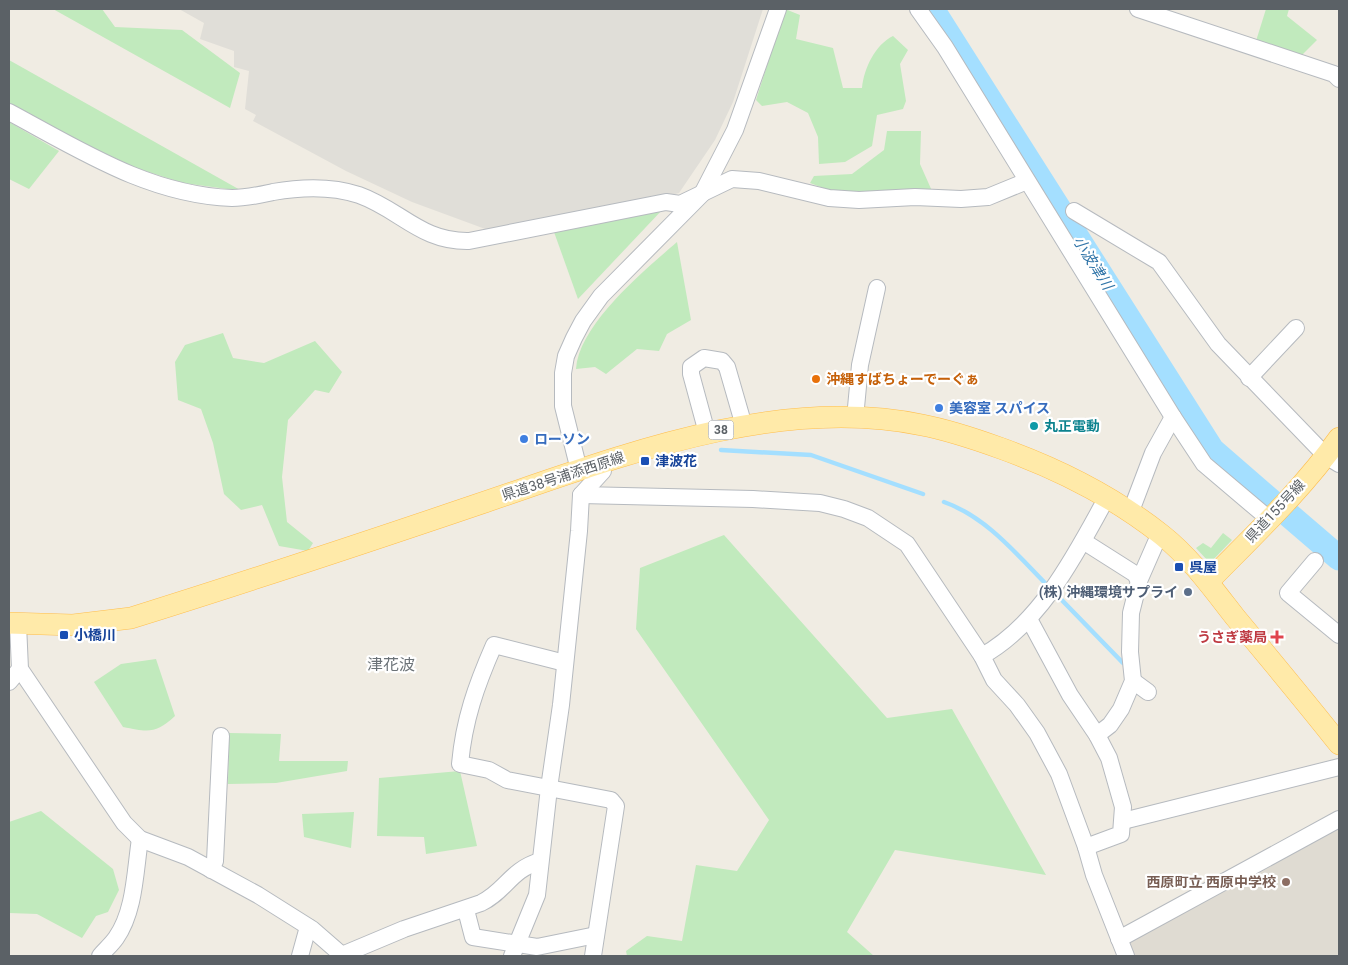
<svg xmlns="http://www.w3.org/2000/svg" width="1348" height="965" font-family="Roboto,'Noto Sans JP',sans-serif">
  <rect width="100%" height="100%" fill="#f0ece3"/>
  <polygon fill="#e0ded8" points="179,9 763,9 733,102 715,140 679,193 626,207 488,230 412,202 346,171 253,121 256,115 245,109 249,71 234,67 234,51 200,39 204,23"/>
  <polygon fill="#dfdbd2" points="1339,824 1339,956 1131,956 1124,939"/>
  <g fill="#c1eabd">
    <polygon points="53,9 102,9 115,27 182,30 240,73 230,108"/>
    <path d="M785,9L800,15L796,39L833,48L843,88H862C864,68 875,45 893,36L908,50L900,64L906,101L903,109L877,115L872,146L845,162L819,164L818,137L808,113L787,102L762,106L756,100Z"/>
    <polygon points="1266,9 1289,9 1287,16 1317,40 1301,56 1256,41"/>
    <polygon points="9,60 242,191 183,183 136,168 9,108"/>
    <polygon points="9,122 59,151 29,189 9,179"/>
    <polygon points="887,131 921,131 920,164 932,191 839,194 810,183 814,176 852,174 884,150"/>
    <polygon points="663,209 578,299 554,232"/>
    <path d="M677,242L691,320L667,334L659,351L637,349L606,374L595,367L576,369C579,324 645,270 677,242Z"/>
    <polygon points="223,333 233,358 264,363 315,341 342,372 329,393 315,390 288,420 282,477 287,522 313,543 308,551 279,546 262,505 241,510 224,494 213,443 201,409 178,400 175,362 185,345"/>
    <polygon points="1223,533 1232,540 1212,561 1208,561 1196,548 1203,543 1211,548"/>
    <polygon points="724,535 887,718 952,709 1046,875 895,850 847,932 874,956 627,956 626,951 647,936 682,941 696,865 737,871 769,820 636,629 640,568"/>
    <path d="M156,659L175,716C156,734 148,732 123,727L94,682L121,664Z"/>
    <polygon points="229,733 281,734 279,761 348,761 347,771 276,783 228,784"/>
    <polygon points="460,771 477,846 426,854 424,837 377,836 379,778"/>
    <polygon points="41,811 113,869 119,890 108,912 96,916 82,938 37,914 9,913 9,822"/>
    <polygon points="354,812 351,848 304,837 302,814"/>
  </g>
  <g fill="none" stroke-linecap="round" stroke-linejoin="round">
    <g stroke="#a4dfff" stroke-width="4.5">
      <polyline points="721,450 811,455 923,494"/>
      <path d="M944,502C987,517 1018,556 1049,587"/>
      <polyline points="1054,592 1123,663"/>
    </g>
    <g stroke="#a4dfff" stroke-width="25">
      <polyline points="932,9 1212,450 1272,502"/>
      <polyline points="1290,516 1339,558"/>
    </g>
    <defs>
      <g id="minor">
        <polyline points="918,9 945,47 1173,417 1204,464 1269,519"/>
        <polyline points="1138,9 1334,74 1339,79"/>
        <path d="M9,112C80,150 149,195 232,198C247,198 259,195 273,192C301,187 332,186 359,195C401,210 421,242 469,241L666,202L680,204L732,179L759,181L829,198L859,200L915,197L961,199L988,197L1027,181"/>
        <polyline points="1074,211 1159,262 1218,344 1326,456 1339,464"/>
        <polyline points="1249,378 1296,328"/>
        <polyline points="855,418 860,365 877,288"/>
        <polyline points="707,433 691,374 691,367 704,358 722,361 727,367 744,426"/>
        <polyline points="581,495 753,499 820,503 844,509 868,518 907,544 982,656 994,680 1017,705 1037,733 1059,774 1086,847 1094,875 1126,956"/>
        <polyline points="1131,511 1153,453 1173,417"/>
        <polyline points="1083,541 1135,574 1139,581"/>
        <polyline points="1315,561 1288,593 1339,635"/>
        <polyline points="1029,619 1070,695 1097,735 1109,758 1123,807 1121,834 1086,847"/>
        <polyline points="18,624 20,669 124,823 140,839 188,857 258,895 312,929 343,956"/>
        <path d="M982,656C1041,623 1076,554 1107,497"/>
        <path d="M565,663L494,645C476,686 464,720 460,764L489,770L507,780L611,800L616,806L593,956"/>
        <polyline points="1133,681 1148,692"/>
        <polyline points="9,682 20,669"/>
        <polyline points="1097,735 1110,725 1121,709 1133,681 1130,652 1131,613 1139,581 1160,533"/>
        <polyline points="1123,821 1339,767"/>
        <polyline points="211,870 215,861 221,736"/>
        <polyline points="466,910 473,937 537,947 596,935"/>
        <polyline points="1119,939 1339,819"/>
        <path d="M342,955L404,929L481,903C506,891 510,870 540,861"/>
        <path d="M100,956C105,950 111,945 116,938C135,911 135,871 140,839"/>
        <polyline points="300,956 308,927"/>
        <polyline points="512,956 537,895 549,788 561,705 579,531 581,495 603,471 579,470 563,406 563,373 566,356 574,338 583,321 601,296 702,194 735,130 778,9"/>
      </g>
      <g id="major">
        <path d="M1208,582C1253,536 1302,490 1339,438"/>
        <path d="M9,623L73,625L131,618C246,582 361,544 476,505C613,459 775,394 922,425C948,430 975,439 1000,448C1059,469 1114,497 1162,535C1191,558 1213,589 1235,617C1270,659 1305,701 1339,744"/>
      </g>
    </defs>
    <use href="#minor" stroke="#b6babf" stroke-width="18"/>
    <use href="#major" stroke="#ffbe4d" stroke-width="22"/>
    <use href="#minor" stroke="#fff" stroke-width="16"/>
    <use href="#major" stroke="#ffeaa9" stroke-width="21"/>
  </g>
  <circle fill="#e8710a" stroke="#fff" stroke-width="2" cx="816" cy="379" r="5"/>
  <g fill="#3f7fe0" stroke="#fff" stroke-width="2">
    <circle cx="939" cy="408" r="5"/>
    <circle cx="524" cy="439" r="5"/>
  </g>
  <circle fill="#0f9aa8" stroke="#fff" stroke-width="2" cx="1034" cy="426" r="5"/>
  <g fill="#1a4fb4" stroke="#fff" stroke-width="2">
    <rect x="640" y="456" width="10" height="10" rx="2.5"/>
    <rect x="1174" y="562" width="10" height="10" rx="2.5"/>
    <rect x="59" y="630" width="10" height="10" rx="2.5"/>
  </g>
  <circle fill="#5c6f8a" stroke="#fff" stroke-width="2" cx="1188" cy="592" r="5"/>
  <path fill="#e0444e" stroke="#fff" stroke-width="2" d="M1274.5 629.5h5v5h5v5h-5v5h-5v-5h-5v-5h5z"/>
  <circle fill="#8d6e63" stroke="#fff" stroke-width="2" cx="1286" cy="882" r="5"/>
  <g text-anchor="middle" stroke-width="4.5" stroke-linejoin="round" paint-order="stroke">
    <rect fill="#fff" stroke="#8c9094" stroke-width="1" x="708.5" y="420.5" width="25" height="19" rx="4"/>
    <g font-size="12" font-weight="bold" fill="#5b6166">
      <text x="721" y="434">38</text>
    </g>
    <g font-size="14" font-weight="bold" fill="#c56008" stroke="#fff" text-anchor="start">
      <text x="826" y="384">沖縄すばちょーでーぐぁ</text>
    </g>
    <g font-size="14" font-weight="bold" fill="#366cbe" stroke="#fff" text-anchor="start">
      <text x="949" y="413">美容室 スパイス</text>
      <text x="534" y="444">ローソン</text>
    </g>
    <g font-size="14" font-weight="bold" fill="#0d838f" stroke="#fff" text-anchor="start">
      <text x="1044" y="431">丸正電動</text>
    </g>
    <g font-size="14" font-weight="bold" fill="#164399" stroke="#fff" text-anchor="start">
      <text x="655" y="466">津波花</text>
      <text x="1189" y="572">呉屋</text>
      <text x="74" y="640">小橋川</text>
    </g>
    <g font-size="14" fill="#5b6166" stroke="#fff">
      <text transform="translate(563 476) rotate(-18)" y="5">県道38号浦添西原線</text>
      <text transform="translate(1275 511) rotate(-47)" y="5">県道155号線</text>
    </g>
    <g font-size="14" font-weight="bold" fill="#4e5e75" stroke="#fff" text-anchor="end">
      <text x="1178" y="597">(株) 沖縄環境サプライ</text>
    </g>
    <g font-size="14" font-weight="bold" fill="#be3a42" stroke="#fff" text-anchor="end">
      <text x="1267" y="642">うさぎ薬局</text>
    </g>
    <g font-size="14" font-weight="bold" fill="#785e54" stroke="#fff" text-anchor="end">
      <text x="1276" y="887">西原町立 西原中学校</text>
    </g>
    <g font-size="15" font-style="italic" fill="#3276a9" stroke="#fff">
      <text transform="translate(1093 263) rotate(58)" y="5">小波津川</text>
    </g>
    <g font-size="16" fill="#6c7378" stroke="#fff">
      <text x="391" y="670">津花波</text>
    </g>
  </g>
  <rect width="1348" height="965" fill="none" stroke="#5b6166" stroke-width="20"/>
</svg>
